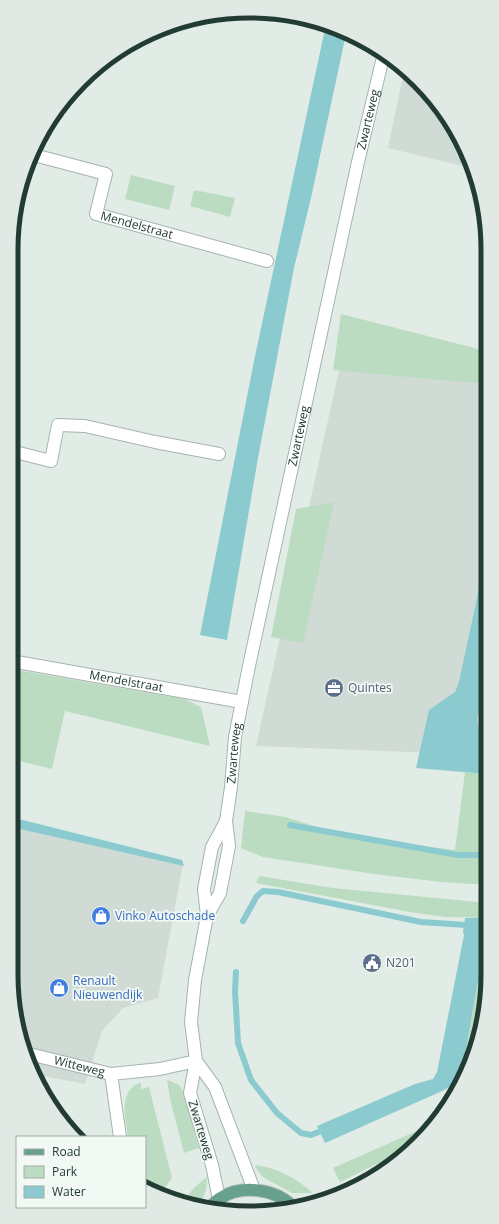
<svg xmlns="http://www.w3.org/2000/svg" width="499" height="1224" font-family="'Open Sans',sans-serif">
  <rect width="100%" height="100%" fill="#e2ece6"/>
  <g fill="#d0dbd5">
    <polygon points="404,71 429,92 464,144 471,168 388,148"/>
    <polygon points="349,325 486,359 487,755 256,746"/>
    <polygon points="11,823 183,864 158,998 123,1008 102,1031 85,1084 38,1075 24,1051 11,974"/>
  </g>
  <g fill="#bbdcc1">
    <polygon points="131,175 175,186 169,210 125,199"/>
    <polygon points="194,190 235,198 230,217 190,206"/>
    <polygon points="341,314 486,351 486,384 333,370"/>
    <polygon points="334,502 303,643 271,637 296,509"/>
    <polygon points="11,669 184,699 201,707 210,746 65,711 52,769 11,759"/>
    <polygon points="465,772 487,774 488,885 441,882 374,874 263,857 241,848 245,811 286,817 350,838 455,850"/>
    <polygon points="259,876 333,888 488,903 488,918 445,917 410,912 256,883"/>
    <polygon points="488,953 488,975 475,1051 459,1079 462,1072 477,986"/>
    <polygon points="168,1080 179,1085 185,1094 199,1148 184,1153 171,1103 167,1081"/>
    <path d="M141,1082V1089L149,1087L172,1178L162,1192L145,1186V1137H128C126,1117 117,1092 141,1082Z"/>
    <polygon points="437,1122 409,1148 340,1182 333,1168"/>
    <path d="M257,1165C279,1169 296,1178 313,1193H292L263,1177L255,1167Z"/>
    <path d="M207,1177C207,1189 205,1195 199,1204L184,1199L196,1186Z"/>
    <polygon points="253,1205 268,1209 231,1210 237,1207"/>
  </g>
  <g fill="#8bcbcf">
    <polygon points="326,24 346,34 311,198 294,268 258,458 227,640 200,635 255,356"/>
    <polygon points="487,551 487,671 477,719 479,733 487,741 487,774 416,768 429,710 455,692 459,682"/>
    <polygon points="11,817 182,860 184,866 11,827"/>
    <path d="M465,918H488V953L477,986L462,1072C458,1083 452,1086 442,1091L325,1143L317,1126L415,1084L433,1079L437,1072L464,935L463,932Z"/>
  </g>
  <g fill="none" stroke-linecap="round" stroke-linejoin="round">
    <g stroke="#8bcbcf" stroke-width="6">
      <polyline points="290,825 458,855 488,855"/>
      <polyline points="243,921 257,896 263,891 278,892 421,922 466,925 472,927"/>
      <polyline points="236,972 235,991 238,1043 251,1080 277,1113 301,1133 311,1135 326,1129"/>
    </g>
    <defs>
      <g id="minor">
        <path id="s1" d="M34,155L106,174L96,214L267,261"/>
        <polyline points="11,451 51,461 58,425 85,426 155,442 219,454"/>
        <path id="s2" d="M11,661L242,702"/>
        <polyline points="207,916 204,889 212,847 226,821"/>
        <path id="s3" d="M25,1053L111,1074"/>
        <polyline points="196,1061 215,1087 254,1190"/>
        <polyline points="120,1137 111,1074 160,1069 196,1061"/>
        <path id="s4" d="M219,1199L212,1165L190,1093L196,1061L191,1022L195,980L207,916L220,893L229,846L226,821L231,787L235,737L249,666L358,162L384,53"/>
      </g>
      <path id="major" d="M209,1208C212,1205 215,1202 219,1199C241,1184 276,1188 294,1208"/>
    </defs>
    <use href="#minor" stroke="#a5b4ad" stroke-width="14"/>
    <use href="#major" stroke="#c1c8c6" stroke-width="14"/>
    <use href="#minor" stroke="#fff" stroke-width="12"/>
    <use href="#major" stroke="#67a08c" stroke-width="12"/>
  </g>
  <defs>
    <symbol id="office-disc" viewBox="-11 -11 22 22"><circle r="9.5" fill="#5c6f8a" stroke="#f2f8f4"/><path d="M-6-3h4V-5.5h4V-3h4V5H-6ZM-1-4.5V-3h2v-1.5ZM-6 0V1H6V0Z" fill="#fff"/></symbol>
    <symbol id="shop-disc" viewBox="-11 -11 22 22"><circle r="9.5" fill="#3f7fe0" stroke="#f2f8f4"/><path d="M-5-2.5h2.3a2.7 3.5 0 0 1 5.4 0H5L5.5 6h-11ZM-1.5-2.5h3a1.5 2.3 0 0 0-3 0Z" fill="#fff"/></symbol>
    <symbol id="civic-disc" viewBox="-11 -11 22 22"><circle r="9.5" fill="#5c6f8a" stroke="#f2f8f4"/><path d="M-.6-6.5H3V-4.5H.6V-3L4-1V1h2V6H-6V1h2V-1L-.6-3ZM-1.2 2.5V6h2.4V2.5Z" fill="#fff"/></symbol>
  </defs>
  <g fill-rule="evenodd">
    <use href="#office-disc" x="323" y="677" width="22" height="22"/>
    <use href="#shop-disc" x="90" y="905" width="22" height="22"/>
    <use href="#civic-disc" x="361" y="952" width="22" height="22"/>
    <use href="#shop-disc" x="48" y="977" width="22" height="22"/>
  </g>
  <g text-anchor="middle" stroke-width="3.5" stroke-linejoin="round" paint-order="stroke">
    <g font-size="12" fill="#223c33" stroke="#f2f8f4">
      <text dy="4" stroke="none"><textPath href="#s4" startOffset="1105">Zwarteweg</textPath></text>
      <text dy="4" stroke="none"><textPath href="#s1" startOffset="158">Mendelstraat</textPath></text>
      <text dy="4" stroke="none"><textPath href="#s4" startOffset="781">Zwarteweg</textPath></text>
      <text dy="4" stroke="none"><textPath href="#s2" startOffset="117">Mendelstraat</textPath></text>
      <text dy="4" stroke="none"><textPath href="#s4" startOffset="457">Zwarteweg</textPath></text>
      <text dy="4" stroke="none"><textPath href="#s3" startOffset="56">Witteweg</textPath></text>
      <text transform="translate(201 1130) rotate(73)" y="4">Zwarteweg</text>
    </g>
    <g font-size="12" fill="#4e5e75" stroke="#f2f8f4" text-anchor="start">
      <text x="348" y="692">Quintes</text>
      <text x="386" y="967">N201</text>
    </g>
    <g font-size="12" fill="#366cbe" stroke="#f2f8f4" text-anchor="start">
      <text x="115" y="920">Vinko Autoschade</text>
      <text x="73" y="985">Renault<tspan x="73" dy="14">Nieuwendijk</tspan></text>
    </g>
  </g>
  <path d="M0 0H499V1224H0ZM249 18H250A231 231 0 0 1 481 249V975A231 231 0 0 1 250 1206H249A231 231 0 0 1 18 975V249A231 231 0 0 1 249 18Z" fill="#e1e9e5" fill-rule="evenodd"/>
  <path fill="none" stroke="#223c33" stroke-width="5" d="M249 18H250A231 231 0 0 1 481 249V975A231 231 0 0 1 250 1206H249A231 231 0 0 1 18 975V249A231 231 0 0 1 249 18Z"/>
  <rect x="16" y="1136" width="130" height="72" fill="#f2f8f4" stroke="#9fada7"/>
  <rect x="24" y="1149" width="20" height="6" fill="#67a08c" stroke="#9fada7"/>
  <text x="52" y="1156" font-size="12" fill="#223c33">Road</text>
  <rect x="24" y="1166" width="20" height="12" fill="#bbdcc1" stroke="#9fada7"/>
  <text x="52" y="1176" font-size="12" fill="#223c33">Park</text>
  <rect x="24" y="1186" width="20" height="12" fill="#8bcbcf" stroke="#9fada7"/>
  <text x="52" y="1196" font-size="12" fill="#223c33">Water</text>
</svg>
